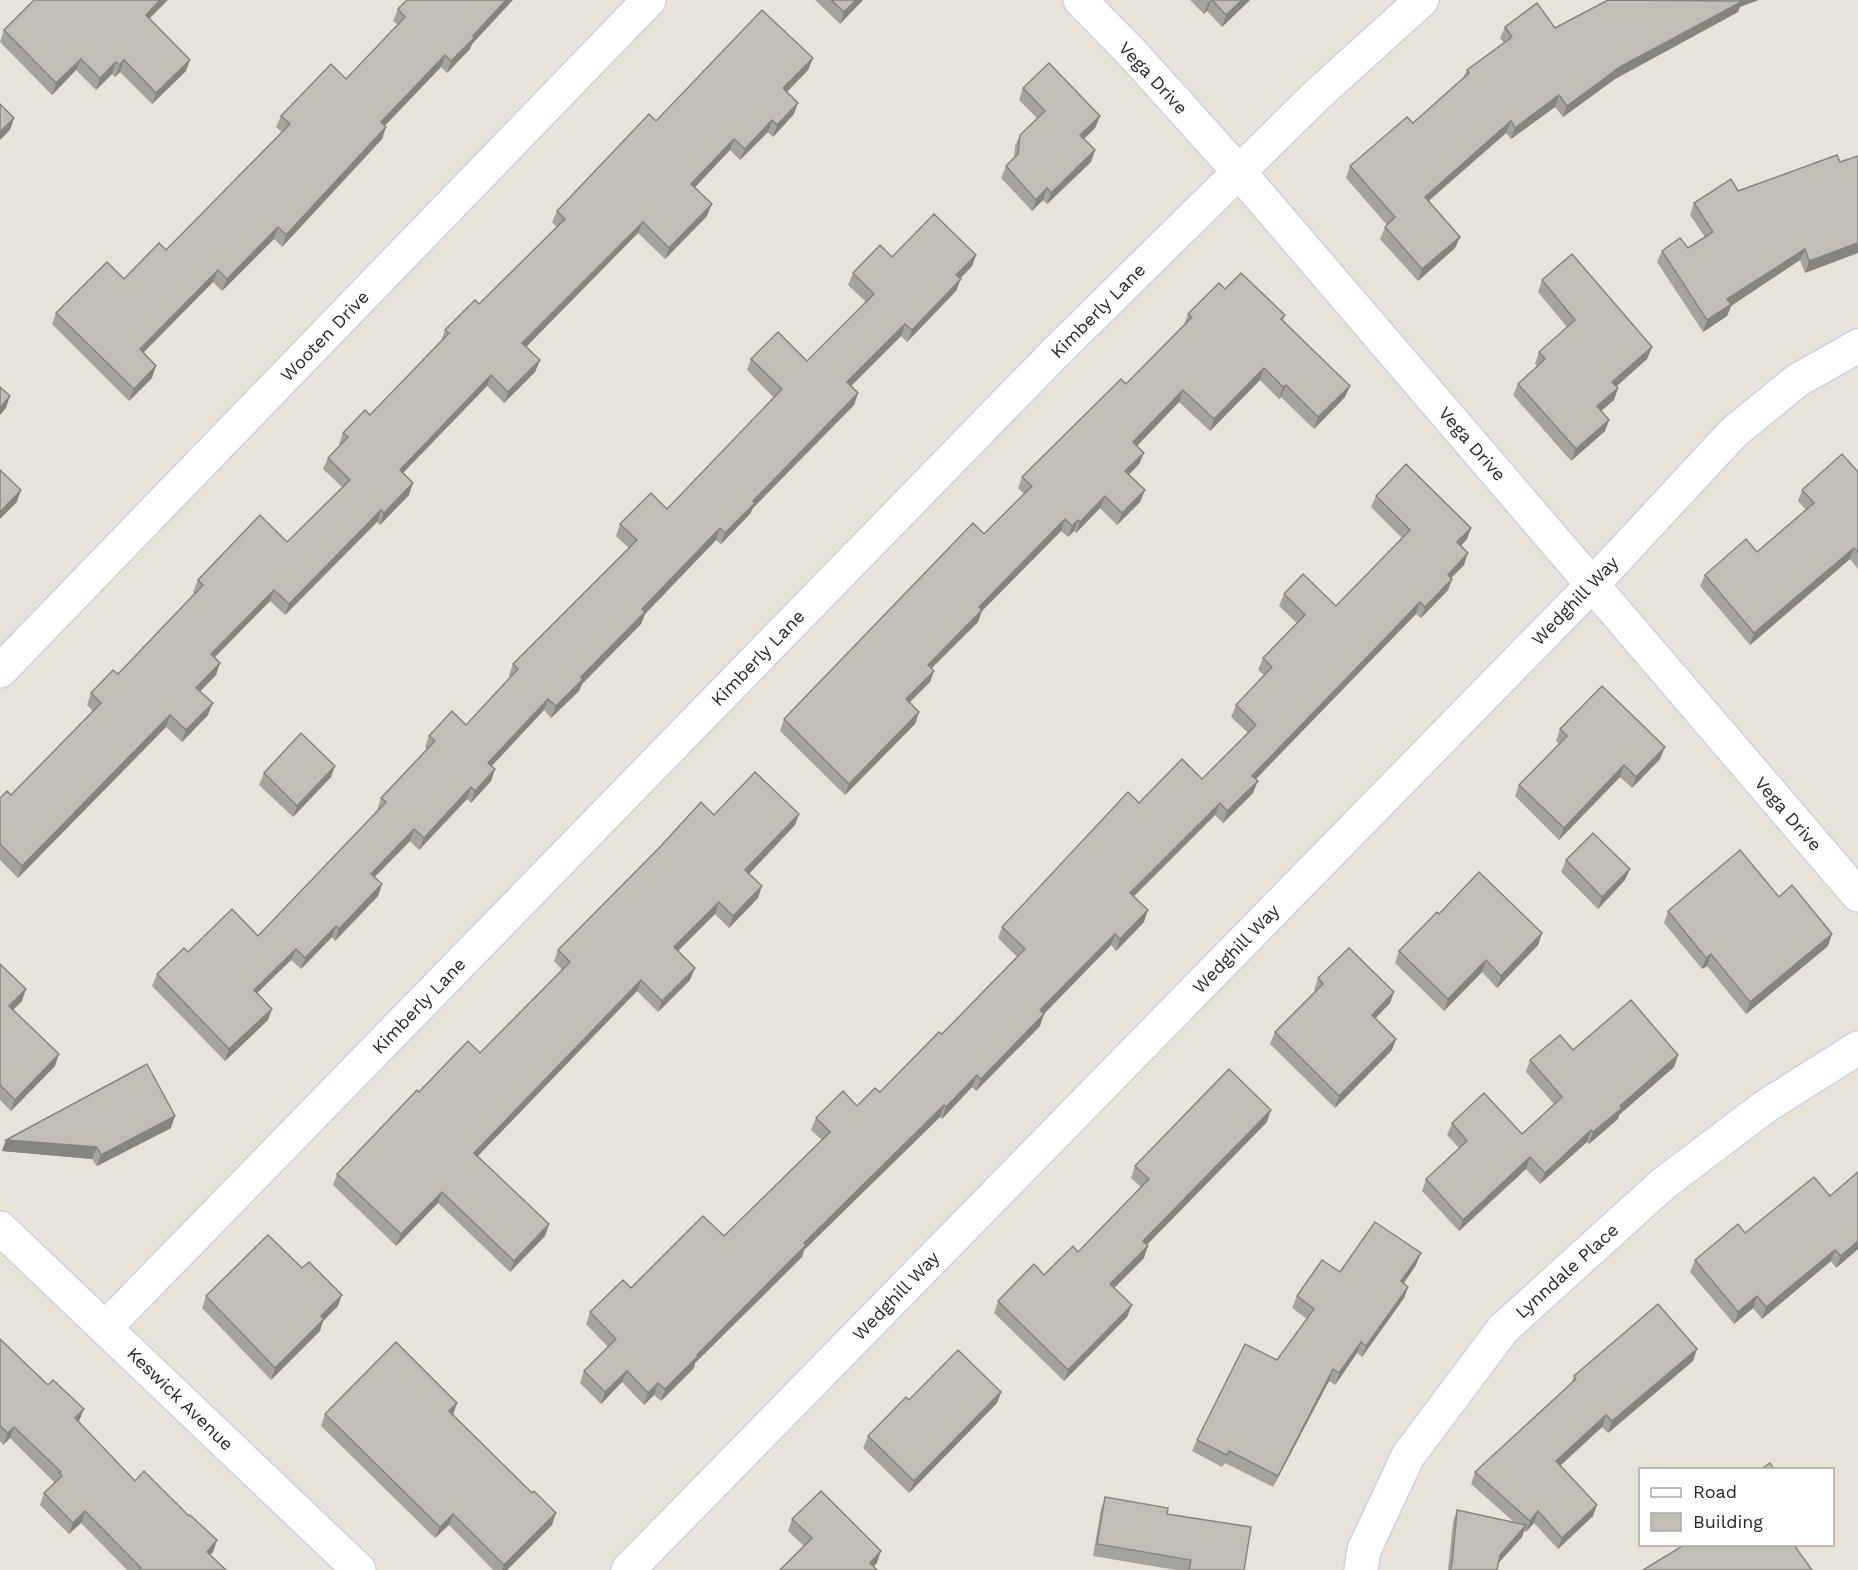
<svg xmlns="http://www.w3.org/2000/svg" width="1858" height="1570" font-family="'Work Sans',sans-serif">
  <rect width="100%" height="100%" fill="#e8e3da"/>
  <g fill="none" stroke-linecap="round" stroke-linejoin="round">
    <defs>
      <g id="minor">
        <polyline points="1080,0 1132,53 1239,172 1858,895"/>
        <polyline points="0,671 649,0"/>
        <polyline points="0,1228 359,1570"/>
        <polyline points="105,1328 1055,353 1318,94 1422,0"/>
        <polyline points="628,1570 1592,585 1734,432 1798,380 1858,346"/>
        <polyline points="1361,1570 1364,1550 1408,1456 1503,1329 1663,1184 1766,1106 1858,1048"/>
      </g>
    </defs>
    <use href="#minor" stroke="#cfd0df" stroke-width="36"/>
    <use href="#minor" stroke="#fff" stroke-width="33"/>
  </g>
  <g fill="#a5a39d">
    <polygon points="815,0 863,0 840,24"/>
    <polygon points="1190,0 1250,0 1222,27 1207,11 1204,14"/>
    <polygon points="1740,7 1738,12 1615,79 1563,117 1555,107 1511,139 1506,133 1429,201 1460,237 1455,248 1418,281 1380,239 1385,227 1387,225 1346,178 1350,166 1413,123 1463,78 1467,70 1504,43 1500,38 1505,27 1555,28"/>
    <polygon points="398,9 501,12 472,44 470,49 447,73 441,67 385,125 382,139 282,247 274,239 222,291 213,282 143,353 152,378 129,401 52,324 56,313 124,279 166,250 282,132 276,127 281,116 346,79 398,25 393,21"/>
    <polygon points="149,19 186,71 152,104 120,72 115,77 112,74 96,90 76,70 52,95 0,42 4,30"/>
    <polygon points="813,58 808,70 787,92 794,114 773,137 768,132 740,160 730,150 694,187 707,216 665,259 638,233 526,347 540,360 535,372 504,403 487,386 403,473 409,495 380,525 377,522 285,615 270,601 214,658 220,663 216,675 200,691 208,715 182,742 166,727 18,878 0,860 0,798 11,795 93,711 87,705 91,693 118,674 195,594 193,592 198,580 287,542 342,487 323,469 328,458 340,445 339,444 343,433 370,415 441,341 445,330 479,304 557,227 552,222 557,211 656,121"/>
    <polygon points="1023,88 1100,116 1095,128 1084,139 1095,150 1091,162 1047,204 1043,200 1032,211 1001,178 1006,166 1014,158 1015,146 1020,135 1037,118 1019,100"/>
    <polygon points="1858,156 1805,273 1800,260 1731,306 1727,316 1703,332 1657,262 1662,251 1688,248 1705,237 1690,215 1694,203 1840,162"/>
    <polygon points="976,255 972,266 960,279 956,291 907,342 901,336 851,386 858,393 854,405 753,508 750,514 721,544 716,540 645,614 641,624 582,684 579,691 551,718 544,710 492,766 495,769 491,781 471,803 467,799 419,850 410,841 374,877 382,884 378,896 335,941 332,937 301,969 291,960 257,993 268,1020 225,1061 152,986 157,974 188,952 258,936 378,810 377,810 381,798 427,749 425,747 429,736 466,725 510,677 509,675 513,664 629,548 616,536 620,524 667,509 774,398 747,370 751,359 807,361 866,302 848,285 853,273 892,257"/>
    <polygon points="1542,280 1652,347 1647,359 1616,386 1618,388 1614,400 1601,411 1609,420 1605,431 1571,461 1513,395 1518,384 1537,366 1535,364 1539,352 1567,327 1538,292"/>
    <polygon points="1225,289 1285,315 1283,320 1350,386 1345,397 1314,429 1281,397 1279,399 1260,380 1210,431 1179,402 1137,446 1144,453 1139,464 1129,475 1145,490 1140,502 1117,525 1100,508 1076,533 1074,531 1068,537 1061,531 982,611 978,622 931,668 934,671 930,682 909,703 919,712 915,724 845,795 780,731 784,719 984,534 1024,494 1018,488 1022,477 1126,384 1184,325 1188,314"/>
    <polygon points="1858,472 1858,569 1850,559 1750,645 1700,586 1705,575 1757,552 1806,510 1798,501 1802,490"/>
    <polygon points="1376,496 1471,528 1467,539 1461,546 1464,565 1451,578 1452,579 1448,590 1421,618 1416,614 1365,666 1256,779 1253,793 1223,823 1215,815 1134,896 1144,922 1116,951 1111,945 1044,1014 1040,1026 976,1091 972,1087 942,1119 940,1117 804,1250 802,1257 695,1363 694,1368 661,1401 654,1395 644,1405 622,1382 601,1404 580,1383 584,1371 608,1347 586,1324 590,1312 724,1236 822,1140 811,1130 816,1118 857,1106 880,1092 942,1034 1017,957 998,938 1002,927 1139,803 1202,779 1248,733 1231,717 1236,705 1264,675 1258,670 1263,658 1297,623 1279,606 1284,594 1336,606 1402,538 1371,507"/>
    <polygon points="1560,729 1660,759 1632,788 1620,777 1559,840 1515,796 1519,785 1559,744 1556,741"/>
    <polygon points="264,773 331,777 293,817 259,785"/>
    <polygon points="799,814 795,825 749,874 758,898 729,928 715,914 677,951 690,980 658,1012 637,991 478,1156 549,1224 545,1236 510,1272 438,1203 396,1246 333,1185 337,1174 419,1092 480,1053 562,970 554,961 558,950 714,815"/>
    <polygon points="1566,860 1625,880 1598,909 1561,872"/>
    <polygon points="1779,897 1828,946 1746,1014 1707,966 1702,969 1664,923 1668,911"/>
    <polygon points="1439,914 1542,933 1538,945 1497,988 1482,972 1444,1011 1395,963 1399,951"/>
    <polygon points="0,964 22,1001 13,1010 55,1066 11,1111 0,1100"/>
    <polygon points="1318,978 1390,1003 1376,1018 1392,1050 1335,1108 1270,1044 1275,1032 1315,992 1314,990"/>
    <polygon points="1573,1050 1678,1055 1674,1067 1619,1115 1618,1119 1589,1144 1587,1142 1540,1184 1526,1169 1459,1231 1422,1191 1426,1179 1459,1148 1447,1135 1452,1123 1522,1134 1554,1104 1526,1072 1530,1060"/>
    <polygon points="1267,1122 1146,1245 1144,1258 1114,1288 1132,1305 1127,1317 1064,1381 994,1313 998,1301 1044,1275 1078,1252 1141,1187 1131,1178 1135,1166"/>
    <polygon points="171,1128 97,1166 92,1159 2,1151 6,1140"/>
    <polygon points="1745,1233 1858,1249 1836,1268 1831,1261 1762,1319 1753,1308 1734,1324 1690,1272 1695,1260"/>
    <polygon points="1416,1265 1404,1283 1408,1287 1404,1298 1362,1357 1357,1353 1335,1385 1329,1381 1273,1487 1225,1463 1222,1467 1192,1451 1197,1440 1277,1360 1307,1319 1292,1308 1297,1296 1340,1272"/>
    <polygon points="206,1296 338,1306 323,1321 320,1331 271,1380 202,1308"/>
    <polygon points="0,1339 48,1385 84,1409 78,1422 135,1481 189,1516 217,1540 213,1552 210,1555 226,1570 127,1570 81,1523 69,1534 40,1505 44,1493 55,1483 10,1438 3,1445 0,1441"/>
    <polygon points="1693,1361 1608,1433 1602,1427 1560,1466 1593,1516 1558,1549 1534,1523 1526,1532 1524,1531 1522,1537 1498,1563 1497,1570 1448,1570 1453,1522 1457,1510 1514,1522 1471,1484 1475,1472 1571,1384 1574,1376"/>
    <polygon points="1001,1392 997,1403 909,1493 863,1448 868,1436 909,1400"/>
    <polygon points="325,1414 453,1415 552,1525 507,1570 493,1570 449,1525 435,1538 321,1426"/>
    <polygon points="1105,1497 1167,1514 1244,1570 1176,1570 1093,1556 1101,1509"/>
    <polygon points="792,1519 877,1563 873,1566 804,1546 788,1531"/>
  </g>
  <g fill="#86847f">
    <polygon points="160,0 168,0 141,27 146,15"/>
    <polygon points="506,0 513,0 472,44 470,49 447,73 451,61"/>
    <polygon points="856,0 863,0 840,24 844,12"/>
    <polygon points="1211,0 1207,11 1204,14 1208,3"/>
    <polygon points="1242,0 1250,0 1222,27 1226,15"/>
    <polygon points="1740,0 1759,0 1740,7 1738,12 1615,79 1563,117 1567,106 1620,67"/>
    <polygon points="445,55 441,67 377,134 381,122"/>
    <polygon points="813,58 808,70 779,100 783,88"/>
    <polygon points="81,59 76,70 52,95 56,83"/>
    <polygon points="124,60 120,72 115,77 120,65"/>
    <polygon points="190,60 186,71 152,104 156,93"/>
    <polygon points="116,62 112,74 96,90 100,78"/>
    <polygon points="1559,95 1555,107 1511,139 1515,128"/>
    <polygon points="798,103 794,114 773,137 777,125"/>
    <polygon points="1100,116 1095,128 1076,146 1080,135"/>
    <polygon points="14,118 10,130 0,140 0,132"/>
    <polygon points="772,120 768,132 740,160 745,149"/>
    <polygon points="1511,121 1506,133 1420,208 1425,197"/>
    <polygon points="386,127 382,139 282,247 286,235"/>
    <polygon points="734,139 730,150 687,196 691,184"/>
    <polygon points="1095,150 1091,162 1047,204 1051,193"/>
    <polygon points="1047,188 1043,200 1032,211 1036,200"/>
    <polygon points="712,204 707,216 665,259 669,248"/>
    <polygon points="643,222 638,233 518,355 522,343"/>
    <polygon points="278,227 274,239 222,291 227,279"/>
    <polygon points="1460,237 1455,248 1418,281 1422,269"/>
    <polygon points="1858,243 1858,253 1805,273 1809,261"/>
    <polygon points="1805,249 1800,260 1731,306 1727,316 1703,332 1707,320 1727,299"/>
    <polygon points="976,255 972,266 952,287 956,275"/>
    <polygon points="218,270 213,282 135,361 140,349"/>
    <polygon points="961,279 956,291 907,342 912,330"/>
    <polygon points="905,324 901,336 843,394 847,382"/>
    <polygon points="1652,347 1647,359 1608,394 1612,382"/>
    <polygon points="540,360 535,372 504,403 508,392"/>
    <polygon points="156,366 152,378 129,401 134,389"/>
    <polygon points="1264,368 1260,380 1210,431 1214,419"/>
    <polygon points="491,375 487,386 395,481 400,470"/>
    <polygon points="1286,385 1281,397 1279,399 1283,387"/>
    <polygon points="1350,386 1345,397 1314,429 1318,417"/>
    <polygon points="1618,388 1614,400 1593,418 1597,406"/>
    <polygon points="1183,390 1179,402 1129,454 1133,442"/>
    <polygon points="858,393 854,405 753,508 750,514 721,544 725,533 753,501"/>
    <polygon points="10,396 6,408 0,415 0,408"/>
    <polygon points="1609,420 1605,431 1571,461 1576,449"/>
    <polygon points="1144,453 1139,464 1121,482 1125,471"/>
    <polygon points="413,483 409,495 380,525 384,513"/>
    <polygon points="21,490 17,502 0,519 0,512"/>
    <polygon points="1145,490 1140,502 1117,525 1122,513"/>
    <polygon points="1105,496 1100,508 1076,533 1080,522"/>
    <polygon points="381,510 377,522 285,615 289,604"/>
    <polygon points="1065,519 1061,531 982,611 978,622 924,676 928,665 979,607"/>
    <polygon points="1078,520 1074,531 1068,537 1072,526"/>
    <polygon points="720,528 716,540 645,614 641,624 582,684 579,691 551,718 556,706 581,677 642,609"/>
    <polygon points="1471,528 1467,539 1453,554 1457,542"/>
    <polygon points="1854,548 1850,559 1750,645 1754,633"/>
    <polygon points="1468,553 1464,565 1443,586 1448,575"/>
    <polygon points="1452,579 1448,590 1421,618 1425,607"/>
    <polygon points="274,590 270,601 206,666 211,654"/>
    <polygon points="1420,602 1416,614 1248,787 1252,776"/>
    <polygon points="220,663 216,675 192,700 196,688"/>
    <polygon points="934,671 930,682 901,711 906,699"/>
    <polygon points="548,699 544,710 484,774 488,763"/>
    <polygon points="213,703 208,715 182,742 186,730"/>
    <polygon points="919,712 915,724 845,795 849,784"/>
    <polygon points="170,715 166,727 18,878 22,866"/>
    <polygon points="1665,747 1660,759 1632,788 1636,777"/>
    <polygon points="1624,765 1620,777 1559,840 1564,828"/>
    <polygon points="335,766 331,777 293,817 297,806"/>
    <polygon points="495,769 491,781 471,803 475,791"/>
    <polygon points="1258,781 1253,793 1223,823 1227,811"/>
    <polygon points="471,787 467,799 419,850 424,838"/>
    <polygon points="1220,803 1215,815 1126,904 1130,893"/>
    <polygon points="799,814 795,825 741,882 745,870"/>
    <polygon points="414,829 410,841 367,885 371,874"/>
    <polygon points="1630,869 1625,880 1598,909 1602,897"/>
    <polygon points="382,884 378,896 335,941 339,929"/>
    <polygon points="762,886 758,898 729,928 733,916"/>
    <polygon points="719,902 715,914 670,959 674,947"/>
    <polygon points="1148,910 1144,922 1116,951 1120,939"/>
    <polygon points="336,926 332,937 301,969 305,958"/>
    <polygon points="1542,933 1538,945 1497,988 1501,976"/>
    <polygon points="1115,934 1111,945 1036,1022 1040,1010"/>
    <polygon points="1832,934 1828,946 1746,1014 1750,1002"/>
    <polygon points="296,949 291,960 249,1001 254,990"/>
    <polygon points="1711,954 1707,966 1702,969 1706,958"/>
    <polygon points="1486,960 1482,972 1444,1011 1448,999"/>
    <polygon points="695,968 690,980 658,1012 662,1001"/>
    <polygon points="641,980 637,991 470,1164 474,1153"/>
    <polygon points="26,989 22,1001 5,1018 9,1006"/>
    <polygon points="1394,992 1390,1003 1368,1026 1372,1015"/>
    <polygon points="272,1009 268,1020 225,1061 229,1049"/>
    <polygon points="1044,1014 1040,1026 976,1091 981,1079"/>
    <polygon points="1396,1039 1392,1050 1335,1108 1339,1096"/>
    <polygon points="59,1054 55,1066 11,1111 15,1100"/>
    <polygon points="1678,1055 1674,1067 1619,1115 1618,1119 1589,1144 1593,1132 1620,1106"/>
    <polygon points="977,1075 972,1087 942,1119 946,1107"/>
    <polygon points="944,1105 940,1117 804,1250 802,1257 695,1363 694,1368 661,1401 665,1389 697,1355 804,1243"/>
    <polygon points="1271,1110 1267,1122 1139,1253 1143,1241"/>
    <polygon points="175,1116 171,1128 97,1166 101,1155"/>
    <polygon points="1591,1130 1587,1142 1540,1184 1545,1173"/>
    <polygon points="6,1140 97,1147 92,1159 2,1151"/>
    <polygon points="1530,1157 1526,1169 1459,1231 1463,1220"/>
    <polygon points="442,1192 438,1203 396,1246 401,1234"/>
    <polygon points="549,1224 545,1236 510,1272 514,1261"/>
    <polygon points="1858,1241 1858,1249 1836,1268 1841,1256"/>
    <polygon points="1148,1246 1144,1258 1106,1296 1110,1284"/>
    <polygon points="1835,1250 1831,1261 1762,1319 1766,1307"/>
    <polygon points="1421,1253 1416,1265 1397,1293 1401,1281"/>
    <polygon points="1408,1287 1404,1298 1362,1357 1366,1346"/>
    <polygon points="342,1295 338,1306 323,1321 320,1331 271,1380 275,1368 321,1316"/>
    <polygon points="1757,1296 1753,1308 1734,1324 1738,1312"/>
    <polygon points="1132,1305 1127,1317 1064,1381 1068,1370"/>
    <polygon points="1361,1342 1357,1353 1335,1385 1339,1373"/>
    <polygon points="1697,1349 1693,1361 1608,1433 1612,1421"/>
    <polygon points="1333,1369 1329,1381 1273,1487 1278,1476"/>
    <polygon points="627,1371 622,1382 601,1404 605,1392"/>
    <polygon points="658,1383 654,1395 644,1405 648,1393"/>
    <polygon points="1001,1392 997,1403 909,1493 914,1481"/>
    <polygon points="457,1403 453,1415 449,1411"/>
    <polygon points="84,1409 79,1421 70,1430 75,1418"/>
    <polygon points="1606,1415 1602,1427 1552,1473 1556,1461"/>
    <polygon points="14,1427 10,1438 3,1445 8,1433"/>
    <polygon points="1597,1505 1593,1516 1558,1549 1562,1538"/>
    <polygon points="85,1511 81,1523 69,1534 73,1523"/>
    <polygon points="1538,1511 1534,1523 1526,1532 1530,1521"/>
    <polygon points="556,1513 552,1525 507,1570 502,1570 504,1565"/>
    <polygon points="453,1514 449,1525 435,1538 440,1527"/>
    <polygon points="1526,1525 1522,1537 1495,1567 1500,1555"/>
    <polygon points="217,1540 213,1552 202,1563 207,1552"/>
    <polygon points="881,1551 877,1563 870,1570 870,1563"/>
  </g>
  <g fill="#c0bdb6" stroke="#86847f" stroke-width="1.5">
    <polygon points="34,0 160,0 146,15 190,60 156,93 124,60 120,65 116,62 100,78 81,59 56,83 4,30"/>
    <polygon points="407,0 506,0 473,36 475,37 451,61 445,55 381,122 386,127 286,235 278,227 227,279 218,270 140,349 156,366 134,389 56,313 107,262 124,279 159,243 166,250 290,124 281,116 331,64 346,79 405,17 398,9"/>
    <polygon points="831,0 856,0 844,12"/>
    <polygon points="1212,0 1242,0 1226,15"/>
    <polygon points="1608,0 1743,1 1620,67 1567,106 1559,95 1515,128 1511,121 1425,197 1460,237 1422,269 1385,227 1395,217 1350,166 1407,117 1413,123 1469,73 1467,70 1512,37 1505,27 1537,3 1555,28"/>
    <polygon points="762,10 813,58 783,88 798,103 777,125 772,120 745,149 734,139 691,184 712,204 669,248 643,222 522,343 540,360 508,392 491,375 400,470 413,483 384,513 381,510 289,604 274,590 211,654 220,663 196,688 213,703 186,730 170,715 22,866 0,844 0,798 7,791 11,795 101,703 91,693 113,670 118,674 203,585 198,580 260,515 287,542 350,480 328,458 348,437 343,433 365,410 370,415 449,333 445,330 475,300 479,304 565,219 557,211 649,114 656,121"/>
    <polygon points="1049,63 1100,116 1080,135 1095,150 1051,193 1047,188 1036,200 1006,166 1018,154 1020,135 1045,111 1023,88"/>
    <polygon points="0,104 14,118 0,132"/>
    <polygon points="1837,155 1840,162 1858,156 1858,243 1809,261 1805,249 1727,299 1731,304 1707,320 1662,251 1680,238 1688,248 1713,232 1694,203 1731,179 1738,191"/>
    <polygon points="934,214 976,255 956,275 961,279 912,330 905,324 847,382 858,393 753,501 755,503 725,533 720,528 642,609 645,612 581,677 583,679 556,706 548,699 488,763 495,769 475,791 471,787 424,838 414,829 371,874 382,884 339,929 336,926 305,958 296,949 254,990 272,1009 229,1049 157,974 184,948 188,952 232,909 258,936 386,802 381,798 435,741 429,736 452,711 466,725 518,669 513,664 637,540 620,524 651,493 667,509 782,389 751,359 778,332 807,361 874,294 853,273 880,245 892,257"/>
    <polygon points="1572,254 1652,347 1612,382 1618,388 1597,406 1609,420 1576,449 1518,384 1545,359 1539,352 1575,320 1542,280"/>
    <polygon points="1241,273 1285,315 1281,319 1350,386 1318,417 1286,385 1283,387 1264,368 1214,419 1183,390 1133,442 1144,453 1125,471 1145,490 1122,513 1105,496 1080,522 1078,520 1072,526 1065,519 979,607 982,610 928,665 934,671 906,699 919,712 849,784 784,719 973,523 984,534 1032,486 1022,477 1121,379 1126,384 1192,317 1188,314 1219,283 1225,289"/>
    <polygon points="0,387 10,396 0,408"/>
    <polygon points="1842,454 1858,472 1858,552 1854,548 1754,633 1705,575 1746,539 1757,552 1814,503 1802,490"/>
    <polygon points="1406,464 1471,528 1457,542 1468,553 1448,575 1452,579 1425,607 1420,602 1370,654 1252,776 1258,781 1227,811 1220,803 1130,893 1148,910 1120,939 1115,934 1040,1010 1044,1014 981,1079 977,1075 946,1107 944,1105 804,1243 806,1245 697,1355 698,1356 665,1389 658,1383 648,1393 627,1371 605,1392 584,1371 616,1339 590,1312 623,1280 631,1288 703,1216 724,1236 830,1132 816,1118 843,1091 857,1106 875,1088 880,1092 939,1032 942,1034 1025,949 1002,927 1128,792 1139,803 1182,759 1202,779 1256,725 1236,705 1272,667 1263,658 1305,615 1284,594 1303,574 1336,606 1410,530 1376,496"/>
    <polygon points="0,470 21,490 0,512"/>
    <polygon points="1602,686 1665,747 1636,777 1624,765 1564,828 1519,785 1567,736 1560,729"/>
    <polygon points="301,733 335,766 297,806 264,773"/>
    <polygon points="755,772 799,814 745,870 762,886 733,916 719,902 674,947 695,968 662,1001 641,980 474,1153 549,1224 514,1261 442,1192 401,1234 337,1174 417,1090 419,1092 468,1041 480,1053 570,962 558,950 660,847 701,802 714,815"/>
    <polygon points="1593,833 1630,869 1602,897 1566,860"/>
    <polygon points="1740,850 1779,897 1792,885 1832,934 1750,1002 1711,954 1706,958 1668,911"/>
    <polygon points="1479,872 1542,933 1501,976 1486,960 1448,999 1399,951 1437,912 1439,914"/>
    <polygon points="1349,948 1394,992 1372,1015 1396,1039 1339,1096 1275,1032 1323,984 1318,978"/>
    <polygon points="0,964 26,989 9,1006 59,1054 15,1100 0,1085"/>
    <polygon points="1631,1000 1678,1055 1620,1106 1622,1108 1593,1132 1591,1130 1545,1173 1530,1157 1463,1220 1426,1179 1467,1141 1452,1123 1484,1093 1522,1134 1562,1097 1530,1060 1560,1035 1573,1050"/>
    <polygon points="147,1064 175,1116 101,1155 97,1147 6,1140"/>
    <polygon points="1229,1069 1271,1110 1143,1241 1148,1246 1110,1284 1132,1305 1068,1370 998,1301 1034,1264 1044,1275 1073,1246 1078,1252 1149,1179 1135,1166"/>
    <polygon points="1858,1172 1858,1241 1841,1256 1835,1250 1766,1307 1757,1296 1738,1312 1695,1260 1738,1224 1745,1233 1814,1177 1830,1196"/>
    <polygon points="1375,1222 1421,1253 1401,1281 1408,1287 1366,1346 1361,1342 1339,1373 1333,1369 1278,1476 1229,1451 1227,1455 1197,1440 1245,1344 1277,1360 1314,1309 1297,1296 1322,1260 1340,1272"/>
    <polygon points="268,1235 302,1268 309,1262 342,1295 321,1316 324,1319 275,1368 206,1296"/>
    <polygon points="1658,1304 1697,1349 1612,1421 1606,1415 1556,1461 1597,1505 1562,1538 1538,1511 1530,1521 1475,1472 1576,1379 1574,1376"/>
    <polygon points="0,1339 48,1385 53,1380 84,1409 75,1418 135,1481 144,1471 189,1516 190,1515 217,1540 207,1552 226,1570 139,1570 141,1568 85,1511 73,1523 44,1493 62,1476 59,1473 61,1472 14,1427 8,1433 0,1426"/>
    <polygon points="396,1342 457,1403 449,1411 532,1493 534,1491 556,1513 504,1565 453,1514 440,1527 325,1414"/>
    <polygon points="958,1350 1001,1392 914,1481 868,1436 906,1397 909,1400"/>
    <polygon points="1770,1463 1774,1470 1760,1470"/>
    <polygon points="821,1491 881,1551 870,1563 877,1570 780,1570 812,1538 792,1519"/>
    <polygon points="1105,1497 1168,1508 1167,1514 1251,1527 1244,1570 1189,1570 1191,1560 1097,1544"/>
    <polygon points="1457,1510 1526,1525 1500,1555 1497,1570 1450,1570 1452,1564"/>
    <polygon points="1684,1545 1794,1545 1812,1570 1643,1570"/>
  </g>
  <g text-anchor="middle" stroke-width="6" stroke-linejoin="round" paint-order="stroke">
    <g font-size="18" fill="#272727" stroke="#fff">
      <text transform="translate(1153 78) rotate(47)" y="6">Vega Drive</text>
      <text transform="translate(1098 311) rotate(-45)" y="6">Kimberly Lane</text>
      <text transform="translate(325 336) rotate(-46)" y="6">Wooten Drive</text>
      <text transform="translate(1472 444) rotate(49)" y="6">Vega Drive</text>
      <text transform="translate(1575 601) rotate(-46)" y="6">Wedghill Way</text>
      <text transform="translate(758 658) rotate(-46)" y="6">Kimberly Lane</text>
      <text transform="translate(1788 814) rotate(49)" y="6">Vega Drive</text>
      <text transform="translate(1236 949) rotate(-46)" y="6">Wedghill Way</text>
      <text transform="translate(419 1006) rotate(-46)" y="6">Kimberly Lane</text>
      <text transform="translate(1567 1271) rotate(-42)" y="6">Lynndale Place</text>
      <text transform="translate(896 1296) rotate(-46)" y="6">Wedghill Way</text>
      <text transform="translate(180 1399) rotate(44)" y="6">Keswick Avenue</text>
    </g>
  </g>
  <rect x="1639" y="1468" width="195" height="78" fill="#ffffff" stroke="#a9a9a9" stroke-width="1.5"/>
  <rect x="1651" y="1488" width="30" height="9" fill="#ffffff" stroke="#a9a9a9" stroke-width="1.5"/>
  <text x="1693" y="1498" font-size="18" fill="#272727">Road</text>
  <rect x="1651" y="1513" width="30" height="18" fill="#c0bdb6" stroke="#a9a9a9" stroke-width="1.5"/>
  <text x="1693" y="1528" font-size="18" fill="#272727">Building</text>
</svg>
